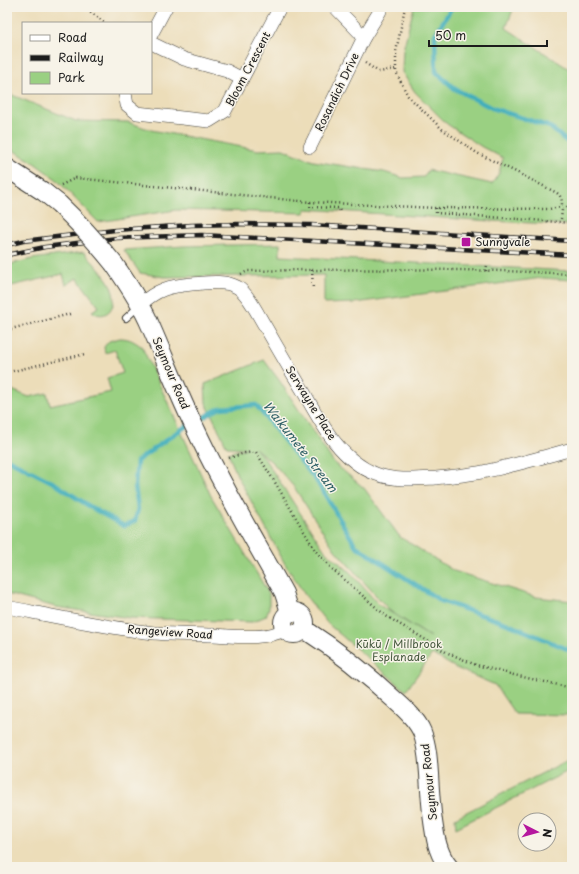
<svg xmlns="http://www.w3.org/2000/svg" width="579" height="874" font-family="'Playpen Sans',sans-serif">
  <rect width="100%" height="100%" fill="#f7f3e8"/>
  <filter id="ink" filterUnits="userSpaceOnUse"><feTurbulence type="fractalNoise" baseFrequency=".025" numOctaves="2"/><feDisplacementMap in="SourceGraphic" scale="8" xChannelSelector="R" yChannelSelector="G"/><feConvolveMatrix kernelMatrix="1 2 1 2 8 2 1 2 1" color-interpolation-filters="sRGB"/></filter>
  <filter id="wash" filterUnits="userSpaceOnUse"><feTurbulence type="fractalNoise" baseFrequency=".012" numOctaves="4" result="noise"/><feDisplacementMap in="SourceGraphic" scale="16" xChannelSelector="R" yChannelSelector="G"/><feGaussianBlur stdDeviation="0.9" result="paint"/><feColorMatrix in="noise" values="0 0 0 0 0 0 0 0 0 0 0 0 0 0 0 0 0 1.4 0 .05"/><feComposite in="paint" operator="in"/></filter>
  <g filter="url(#wash)">
    <rect width="100%" height="100%" fill="#ecddb9"/>
    <g fill="#9ad082" stroke="#5b764f" fill-rule="evenodd">
      <polygon points="414,7 514,7 506,28 572,71 572,225 492,221 305,209 305,213 176,210 98,222 56,179 30,160 7,147 7,93 76,121 128,122 151,130 258,150 283,149 313,161 384,172 403,178 424,177 428,170 492,184 499,173 503,158 482,147 447,124 415,92 402,72 403,50"/>
      <polygon points="280,244 280,256 572,271 572,280 542,278 355,303 324,304 324,275 164,277 140,273 124,250 184,246"/>
      <path d="M84,252C92,262 109,278 112,289C114,295 115,302 112,307C108,316 98,317 92,311L99,307L77,278L66,285L63,274L7,287V265L32,259Z"/>
      <path d="M120,338C129,338 134,341 142,347L211,496L269,594V608L266,616L252,622L130,618L56,607L7,594V388L29,397L47,393L50,405L111,392L107,378L123,373L115,350L105,353L104,347L109,341Z"/>
      <path d="M264,360L279,380L334,463L364,488L400,537L454,571L536,597L572,601V715L515,714L495,685L456,668L432,654L406,691L328,624L305,595L285,564L237,475L228,453L247,448L227,447L206,403L205,384ZM255,448L273,463L294,487L335,550L390,611L430,637L379,605L349,571L325,551L264,458Z"/>
      <polygon points="572,758 572,769 456,828 455,818"/>
    </g>
    <g fill="none" stroke-linecap="round" stroke-linejoin="round">
      <g stroke="#3faebc" stroke-width="4.5">
        <polyline points="452,7 435,35 436,72 455,89 492,108 550,127 572,146"/>
        <polyline points="197,421 220,408 256,405 316,480 356,546 441,601 508,624 572,651"/>
        <polyline points="7,459 54,483 92,508 124,526 135,521 138,509 135,486 137,461 177,432 190,424"/>
      </g>
    </g>
  </g>
  <g filter="url(#ink)">
    <g fill="none" stroke-linecap="round" stroke-linejoin="round">
      <defs>
        <polyline id="service" points="126,318 138,307"/>
        <g id="minor">
          <polyline points="335,7 364,37"/>
          <polyline points="151,35 166,7"/>
          <polyline points="151,43 184,59 227,71 242,79"/>
          <polyline points="125,93 127,105 137,113 209,121 225,111 280,7"/>
          <polyline points="310,147 364,37 380,11"/>
          <path d="M140,305C157,289 170,286 192,284C206,283 224,280 237,287C248,293 258,315 265,326C277,347 289,368 302,389C320,421 339,460 376,474C395,481 416,479 436,478C453,476 470,475 487,471C515,465 544,457 572,449"/>
          <path d="M7,607C53,616 99,626 146,632C167,635 191,634 213,635C236,636 264,640 285,630"/>
        </g>
        <g id="secondary">
          <polyline points="7,168 44,192 59,204"/>
          <path d="M114,264C128,284 142,305 151,327C166,361 179,396 196,430C222,486 254,539 284,593L290,612"/>
          <circle cx="294" cy="623" r="11"/>
          <path d="M304,629C337,650 368,675 397,702C406,710 417,720 422,732C427,745 428,759 429,774C430,792 431,810 434,828C436,842 439,856 449,867"/>
        </g>
      </defs>
      <use href="#service" stroke="#3b3934" stroke-width="8"/>
      <use href="#minor" stroke="#3b3934" stroke-width="14"/>
      <use href="#secondary" stroke="#3b3934" stroke-width="20"/>
      <g stroke="#3b3934" stroke-width="2.5" stroke-dasharray="1 3" stroke-linecap="butt">
        <polyline points="84,7 105,23"/>
        <path d="M405,7L396,52V72L408,96L442,129L477,153L512,170L557,193C562,197 562,201 562,207"/>
        <polyline points="365,63 379,72 396,69"/>
        <polyline points="61,185 76,178 310,202 436,208 549,209 562,207 572,207"/>
        <polyline points="310,202 310,207 339,208 340,212"/>
        <polyline points="436,208 436,213 572,223"/>
        <polyline points="561,219 562,210"/>
        <polyline points="312,270 313,290"/>
        <polyline points="486,271 487,265"/>
        <path d="M241,274L248,271C356,269 464,268 572,274"/>
        <polyline points="7,330 70,314"/>
        <polyline points="9,372 85,354"/>
        <polyline points="229,458 245,453 256,452 276,484 315,550 331,568 386,616 446,652 476,665 514,675 572,688"/>
      </g>
      <use href="#service" stroke="#fff" stroke-width="6"/>
      <use href="#minor" stroke="#fff" stroke-width="13"/>
      <use href="#secondary" stroke="#fff" stroke-width="18"/>
      <defs>
        <g id="rail">
          <polyline points="7,245 23,241 115,230 192,225 239,224 311,225 572,241"/>
          <polyline points="7,255 45,247 117,238 202,235 572,255"/>
        </g>
      </defs>
      <use href="#rail" stroke="#1c1c1c" stroke-width="4.5"/>
      <use href="#rail" stroke="#f7f3e8" stroke-width="3" stroke-dasharray="9" stroke-linecap="butt"/>
      <defs>
        <path id="secondary-bridge" d="M59,204C79,223 97,243 114,264"/>
      </defs>
      <use href="#secondary-bridge" stroke="#3b3934" stroke-width="20" stroke-linecap="butt"/>
      <use href="#secondary-bridge" stroke="#fff" stroke-width="18"/>
    </g>
  </g>
  <rect fill="#b5179e" stroke="#f7f3e8" stroke-width="1.5" x="461" y="237" width="10" height="10" rx="2"/>
  <g text-anchor="middle" stroke-width="3" stroke-linejoin="round" paint-order="stroke">
    <g font-size="11" fill="#1c1c1c" stroke="#f7f3e8">
      <text transform="translate(248 69) rotate(-62)" y="4">Bloom Crescent</text>
      <text transform="translate(337 92) rotate(-64)" y="4">Rosandich Drive</text>
      <text transform="translate(171 373) rotate(67)" y="4">Seymour Road</text>
      <text transform="translate(311 403) rotate(58)" y="4">Serwayne Place</text>
      <text transform="translate(170 632) rotate(4)" y="4">Rangeview Road</text>
      <text transform="translate(429 782) rotate(-96)" y="4">Seymour Road</text>
    </g>
    <g font-size="11" fill="#1c1c1c" stroke="#f7f3e8" text-anchor="start">
      <text x="475" y="246">Sunnyvale</text>
    </g>
    <g font-size="11" fill="#485b40" stroke="#f7f3e8">
      <text x="399" y="648">Kūkū / Millbrook<tspan x="399" dy="13">Esplanade</tspan></text>
    </g>
    <g font-size="12" font-style="italic" fill="#2c5e64" stroke="#f7f3e8">
      <text transform="translate(300 447) rotate(52)" y="4">Waikumete Stream</text>
    </g>
  </g>
  <rect width="579" height="874" fill="none" stroke="#f7f3e8" stroke-width="24"/>
  <rect x="22" y="22" width="130" height="72" fill="#f7f3e8" stroke="#9f9d96"/>
  <rect x="30" y="35" width="20" height="6" fill="#ffffff" stroke="#9f9d96"/>
  <text x="58" y="42" font-size="12" fill="#1c1c1c">Road</text>
  <rect x="30" y="55" width="20" height="6" fill="#1c1c1c" stroke="#9f9d96"/>
  <text x="58" y="62" font-size="12" fill="#1c1c1c">Railway</text>
  <rect x="30" y="72" width="20" height="12" fill="#9ad082" stroke="#9f9d96"/>
  <text x="58" y="82" font-size="12" fill="#1c1c1c">Park</text>
  <g transform="translate(537 832) rotate(96)"><circle r="19" fill="#f7f3e8" stroke="#9f9d96"/>
  <path d="M0-3L7 15L0 10L-7 15Z" fill="#b5179e"/>
  <text y="-6" font-size="11" font-weight="bold" text-anchor="middle" fill="#1c1c1c">N</text>
  </g>
  <path d="M429 40v6h118v-6" fill="none" stroke="#1c1c1c" stroke-width="2"/>
  <text x="435" y="40" font-size="12" fill="#1c1c1c" stroke="#f7f3e8" stroke-width="3" paint-order="stroke">50 m</text>
</svg>
